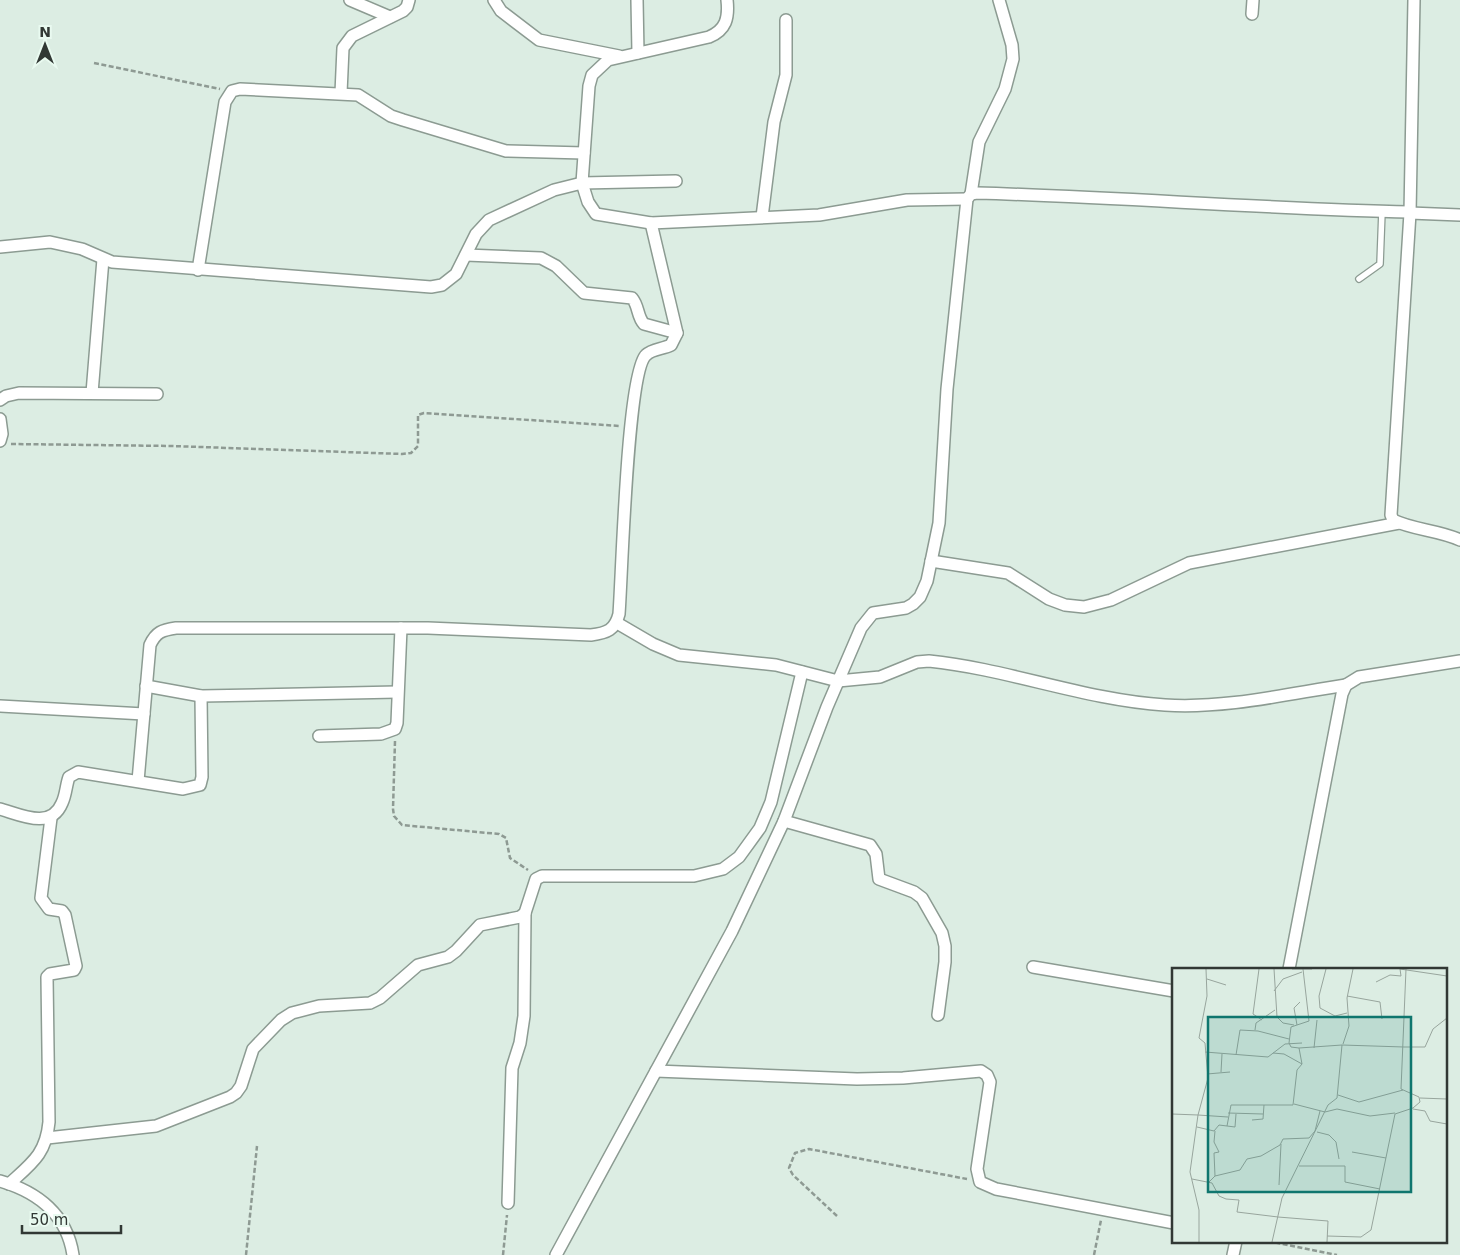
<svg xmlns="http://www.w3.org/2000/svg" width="1460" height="1255" font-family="'DejaVu Sans',sans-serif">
  <rect width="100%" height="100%" fill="#dcede3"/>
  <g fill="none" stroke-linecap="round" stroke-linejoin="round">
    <defs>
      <polyline id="lane" points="1359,279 1380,264 1382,211"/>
      <g id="street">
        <polyline points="350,0 390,17"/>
        <polyline points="494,0 501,11 539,40 619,56"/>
        <polyline points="637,0 638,53"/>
        <path d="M1414,0L1410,213L1391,515L1393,520C1413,530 1439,530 1460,540"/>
        <polyline points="1252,14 1253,0"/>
        <polyline points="341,93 343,48 352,36 403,11 407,7 409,0"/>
        <polyline points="971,194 979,142 1005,89 1013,59 1012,45 999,0"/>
        <polyline points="1410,213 1460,215"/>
        <polyline points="762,217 774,122 786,75 786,20"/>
        <path d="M651,223L596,214L588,202L582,183L589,86L592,75L608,60L709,37C726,30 729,18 727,0"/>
        <polyline points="0,247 50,242 82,249 112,262 431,287 442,285 456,274 476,234 489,220 554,190 582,183 676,181"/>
        <path d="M466,255L541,258L556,266L584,293L632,298C639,306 637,317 644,324L677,333"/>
        <polyline points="198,270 225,102 232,91 240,89 358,95 391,116 403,120 506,151 584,153"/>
        <polyline points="92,393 103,259"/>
        <polyline points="0,400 6,396 19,393 157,394"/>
        <polyline points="0,419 2,434 0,441"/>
        <polyline points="931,561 1008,573 1049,599 1065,605 1084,607 1111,600 1189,563 1399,523"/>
        <path d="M617,623L653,644L679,655L776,665L838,681L880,677L917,662L929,661C1008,669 1085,700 1165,705C1224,709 1287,694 1346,685"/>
        <polyline points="146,686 201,696 397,692"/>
        <polyline points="0,706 144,714"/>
        <polyline points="319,736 381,734 395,729 397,723 401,628"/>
        <path d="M138,781L150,645C156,632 162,630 176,628H428L591,635C607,633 615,630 619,614C622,576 627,373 646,355C652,349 663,349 671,345L677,333L651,223L819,215L907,200L967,199"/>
        <path d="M0,809C21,815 51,830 62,803C66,795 66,785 69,777L78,772L183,789L200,785L202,777L201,696"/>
        <polyline points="784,821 870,845 876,854 879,879 914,892 922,898 942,933 945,946 945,962 938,1015"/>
        <polyline points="1033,967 1174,991"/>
        <polyline points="1289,969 1342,694 1346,685 1359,677 1460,661"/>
        <polyline points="656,1071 857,1079 903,1078 981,1071 987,1075 990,1082 977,1169 980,1182 996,1189 1174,1223"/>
        <polyline points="47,1138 156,1126 230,1097 236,1093 241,1086 253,1049 281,1020 292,1013 319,1006 370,1003 380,998 418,965 448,957 456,951 480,925 520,917 525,913 536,879 542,876 694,876 723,869 739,857 760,828 771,802 802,672"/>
        <path d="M0,1181C38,1192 67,1215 73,1255"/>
        <path d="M9,1184C32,1163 46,1154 49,1122L47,977L50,974L74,970L76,966L65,915L62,911L49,909L41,898L51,818"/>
        <polyline points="508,1203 512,1068 520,1043 524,1016 525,913"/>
        <path d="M556,1255L732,931L784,821L827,707L861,628L873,613L906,608L913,604L920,597L927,581L939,523L947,389L967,199L971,194L977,193C1122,197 1265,209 1410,212"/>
        <polyline points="1233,1255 1236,1241"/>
      </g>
    </defs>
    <use href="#lane" stroke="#8c9b92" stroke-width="8"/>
    <use href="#street" stroke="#8c9b92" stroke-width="14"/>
    <g stroke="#8e9a93" stroke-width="2.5" stroke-dasharray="5 2.5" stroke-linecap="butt">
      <polyline points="94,63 220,89"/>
      <polyline points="11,444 172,446 402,454 411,453 418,446 418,415 424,413 620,426"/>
      <polyline points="395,741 393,809 394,816 402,825 499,834 506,838 510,858 528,870"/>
      <polyline points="837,1216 793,1175 789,1168 795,1153 809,1149 967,1179"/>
      <polyline points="1268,1241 1337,1255"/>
      <polyline points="246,1255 257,1146"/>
      <polyline points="503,1255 507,1215"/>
      <polyline points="1094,1255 1101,1220"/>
    </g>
    <use href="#lane" stroke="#fff" stroke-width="5.5"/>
    <use href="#street" stroke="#fff" stroke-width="11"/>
  </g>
  <g transform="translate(1172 968)">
    <rect width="275" height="275" fill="#dcede3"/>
    <path fill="none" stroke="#98a59d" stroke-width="1" d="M87,1L81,46L90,52M102,1L105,49L111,55L122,57M120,1H140M154,1L147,28L148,40L163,48L175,45M228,1L275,8M35,11L54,17M204,14L218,7L229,8L228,1M102,23L111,11L130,4M175,28L208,34L210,51M125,57L122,40L128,34M83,62L84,55L103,42M171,76L177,58L175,30L181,1M232,79H253L261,61L275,50M127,80L119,79L117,75L119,59L137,53L131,1M142,80L145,52M33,84L96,89L113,76L130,75M101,85L112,86L130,96M64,87L68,62L86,63L117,71M49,104L50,86M35,106L58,104M166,127L187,134L231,122M248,130L275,131M122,136L153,144L165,141L198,148L223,145M241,141L253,143L258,153L275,156M56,145L91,146M0,146L26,147L36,110L33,75L27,70L35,28L34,1M80,152L91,151L92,137M55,158L59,137H121L125,102L130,96L127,80L170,77M25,159L42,163L47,157L63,159L64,146M145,164L157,167L164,174L167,191M180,184L214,190M127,198H173V214L208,221M43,208L68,202L75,191L89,188L108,177L111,171L137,170L143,163L148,143M20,211L40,215L47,228L54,231L67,232L65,244L106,249M37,214L43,208L42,185L47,184L42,174L43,163M107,217L109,176M106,249L156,253L155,274M155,268L189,269L199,262L223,146L241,140L248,134L247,129L229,121L234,1M27,274V242L18,204L26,147L56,149M100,274L110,230L156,137L165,130L170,77L232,79"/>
    <path fill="#0f766e" fill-opacity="0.15" stroke="#0f766e" stroke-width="2.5" d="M36,49H239V224H36Z"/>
    <rect width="275" height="275" fill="none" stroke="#313834" stroke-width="2.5"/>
  </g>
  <g transform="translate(45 45)" stroke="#e9faf0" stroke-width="4" paint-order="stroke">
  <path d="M0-4L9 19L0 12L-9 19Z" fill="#313834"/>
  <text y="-8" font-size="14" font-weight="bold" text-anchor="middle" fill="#313834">N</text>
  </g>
  <path d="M22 1225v8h99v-8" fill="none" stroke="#313834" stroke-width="2.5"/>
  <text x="30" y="1225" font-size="15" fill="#313834" stroke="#e9faf0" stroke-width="4" paint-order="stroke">50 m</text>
</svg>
